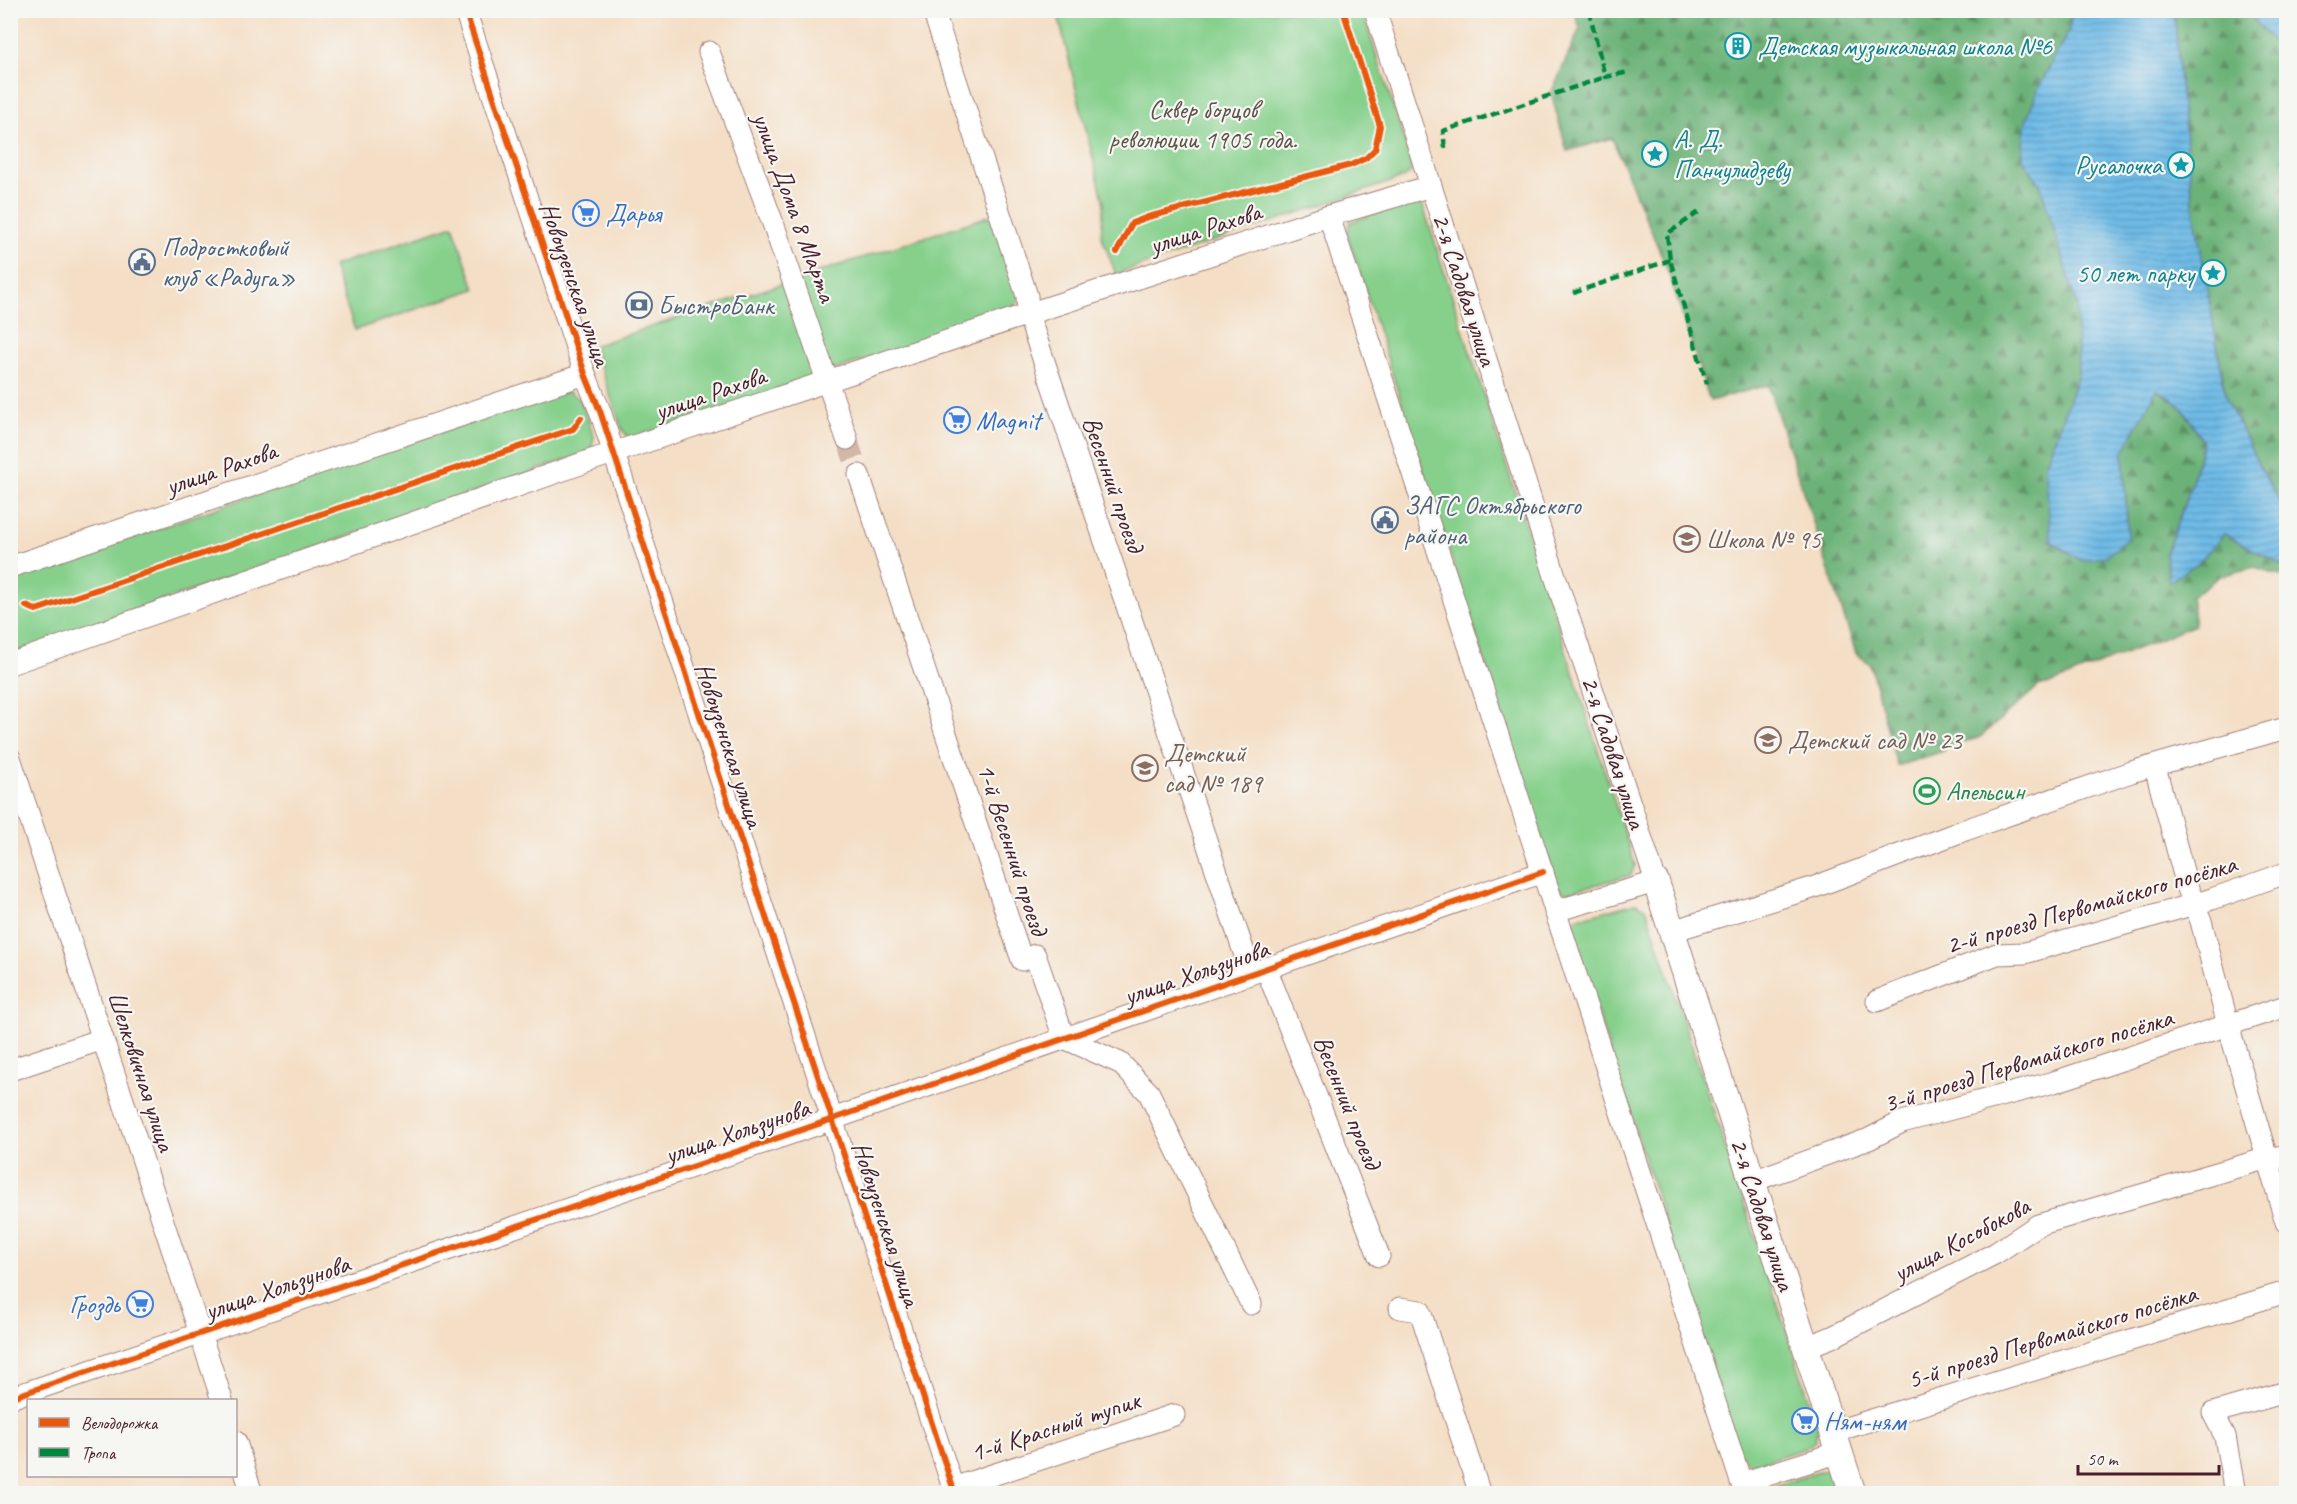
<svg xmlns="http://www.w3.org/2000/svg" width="2297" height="1504" font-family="Caveat,sans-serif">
  <defs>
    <pattern id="forest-firs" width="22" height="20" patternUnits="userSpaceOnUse" patternTransform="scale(1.5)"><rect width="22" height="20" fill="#6cb278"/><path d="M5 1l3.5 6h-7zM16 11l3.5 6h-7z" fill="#5b9063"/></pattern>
    <pattern id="water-rules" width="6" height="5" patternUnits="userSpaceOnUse" patternTransform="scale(1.5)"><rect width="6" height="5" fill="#6ebbe7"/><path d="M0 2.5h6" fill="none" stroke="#5c97bb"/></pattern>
  </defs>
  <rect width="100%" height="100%" fill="#f6f6f2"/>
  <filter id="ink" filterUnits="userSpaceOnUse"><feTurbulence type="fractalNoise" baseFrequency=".0167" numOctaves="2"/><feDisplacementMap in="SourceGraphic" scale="12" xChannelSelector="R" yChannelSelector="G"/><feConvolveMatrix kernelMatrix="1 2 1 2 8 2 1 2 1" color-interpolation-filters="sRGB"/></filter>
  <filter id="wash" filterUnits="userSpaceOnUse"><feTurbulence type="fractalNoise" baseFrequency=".008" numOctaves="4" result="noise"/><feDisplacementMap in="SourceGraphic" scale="24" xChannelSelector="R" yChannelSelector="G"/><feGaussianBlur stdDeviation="1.35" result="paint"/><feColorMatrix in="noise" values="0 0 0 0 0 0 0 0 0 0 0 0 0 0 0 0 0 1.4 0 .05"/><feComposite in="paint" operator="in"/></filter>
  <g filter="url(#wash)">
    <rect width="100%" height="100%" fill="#f4dec5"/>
    <g fill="#86d08c" stroke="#68785c" stroke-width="1.5">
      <polygon points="1057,11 1362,11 1412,164 1411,172 1405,177 1116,274 1101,235 1104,203"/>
      <polygon points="1412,201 1423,206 1635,865 1631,875 1565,893 1557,887 1347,233 1350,222"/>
      <polygon points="992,215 1020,296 1016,305 1008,312 632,438 626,435 622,429 593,346"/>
      <polygon points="453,225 475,289 355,330 333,266"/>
      <polygon points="569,392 581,400 594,436 592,447 583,454 11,654 10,578 557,393"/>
      <polygon points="1636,903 1646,908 1818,1426 1815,1441 1806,1448 1756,1464 1747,1462 1740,1455 1571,931 1574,919"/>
      <polygon points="1832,1470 1838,1475 1844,1494 1757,1494 1762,1490 1822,1471"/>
    </g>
    <g fill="url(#forest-firs)" stroke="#5b6852" stroke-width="1.5">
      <path d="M1574,11H2072L2069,30L2037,91L2030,172L2040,184L2077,305L2078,375L2045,466L2128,538L2123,452L2156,390C2181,400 2191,420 2203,442L2191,485L2166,554L2199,562L2223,533L2286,567V577L2255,567L2220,576L2191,597L2195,625L2048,685H2040L1979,738L1945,746L1944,751L1897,766L1870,664L1856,653L1768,385L1710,401L1668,271L1612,138L1567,151L1551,93L1580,28Z"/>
      <polygon points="2176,11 2247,11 2286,58 2286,512 2259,466 2226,398 2194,210 2182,106 2175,19"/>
    </g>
    <g fill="url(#water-rules)" stroke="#5c6d89" stroke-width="1.5">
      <path d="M2072,11H2176L2175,19L2182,106L2194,210L2226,398L2259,466L2286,512V567L2224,534L2199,562L2169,582L2166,554L2191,485L2203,442C2191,420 2181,400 2157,390L2123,452L2128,538L2107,556L2082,561L2051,541L2045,466L2078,375L2077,305L2040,184L2023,159V144L2026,121L2037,91L2069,30Z"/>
      <polygon points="2247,11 2286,11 2286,58"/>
    </g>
  </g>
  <g filter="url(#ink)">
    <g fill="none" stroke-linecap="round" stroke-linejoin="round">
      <polyline stroke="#d2b8a6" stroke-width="21" stroke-dasharray="21 10" stroke-linecap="butt" points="847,439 859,475"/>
      <defs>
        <g id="minor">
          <polyline points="465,10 585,374 600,411 955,1494"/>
          <polyline points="933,10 1027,296 1028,314 1251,973"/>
          <polyline points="1375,10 1555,576 1656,882 1555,911"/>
          <polyline points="709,52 774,226 847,439"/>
          <polyline points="1329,216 1745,1494"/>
          <polyline points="859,475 1022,960 1035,955 1064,1038 1120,1063 1149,1093 1251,1304"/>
          <polyline points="10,567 585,374"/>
          <polyline points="10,664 586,462 1028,314 1329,216 1431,186"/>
          <polyline points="10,758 222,1400"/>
          <polyline points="2155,767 2187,886 2201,921 2228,1025 2286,1222"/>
          <polyline points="1672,931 1812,888 1965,830 2131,772 2286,728"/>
          <polyline points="1266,968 1379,1256"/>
          <polyline points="1877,1001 1997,954 2025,953 2212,899 2286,873"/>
          <polyline points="10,1070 103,1039"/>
          <polyline points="1753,1181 1869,1139 1902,1122 2054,1082 2286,1006"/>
          <polyline points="1400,1308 1420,1311 1480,1494"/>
          <polyline points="1806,1347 1832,1337 1996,1253 2038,1225 2268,1158 2286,1156"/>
          <polyline points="10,1398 807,1128 1543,872"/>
          <polyline points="1833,1432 2286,1292"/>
          <polyline points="236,1442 252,1494"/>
          <polyline points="1742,1483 1840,1452"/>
          <polyline points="953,1488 1174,1415"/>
          <polyline points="2235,1494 2225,1436 2213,1413 2286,1392"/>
        </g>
        <polyline id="tertiary" points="1656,882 1853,1494"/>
      </defs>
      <use href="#minor" stroke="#9f7e78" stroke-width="23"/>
      <use href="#tertiary" stroke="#9f7e78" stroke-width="28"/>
      <use href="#minor" stroke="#fff" stroke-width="21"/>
      <use href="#tertiary" stroke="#fff" stroke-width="26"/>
      <g stroke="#00873e" stroke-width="4.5" stroke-dasharray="9 4.5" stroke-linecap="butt">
        <polyline points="1589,10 1605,77 1629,72"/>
        <polyline points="1445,148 1443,131 1605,77"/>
        <polyline points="1699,212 1667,234 1670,260 1707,384"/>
        <polyline points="1573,293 1670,260"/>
      </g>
      <defs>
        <g id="cycleway">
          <polyline points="465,10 585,374 600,411 955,1494"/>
          <polyline points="1117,252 1132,223 1148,217 1351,165 1366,158 1375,149 1380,126 1343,10"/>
          <polyline points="26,606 36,610 573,429 581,418"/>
          <polyline points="10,1398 807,1128 1543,872"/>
        </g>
      </defs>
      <use href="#cycleway" stroke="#f6f6f2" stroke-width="10"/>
      <use href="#cycleway" stroke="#e8590c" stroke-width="6"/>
    </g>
  </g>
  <defs>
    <symbol id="building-ring" viewBox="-11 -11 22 22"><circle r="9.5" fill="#f6f6f2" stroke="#0f9aa8" stroke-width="1.5"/><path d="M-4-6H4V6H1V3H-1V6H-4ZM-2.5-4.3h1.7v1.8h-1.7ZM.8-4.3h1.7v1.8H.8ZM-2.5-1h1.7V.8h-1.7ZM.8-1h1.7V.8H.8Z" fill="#0f9aa8"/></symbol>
    <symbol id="sight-ring" viewBox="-11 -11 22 22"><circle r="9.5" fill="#f6f6f2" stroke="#0f9aa8" stroke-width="1.5"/><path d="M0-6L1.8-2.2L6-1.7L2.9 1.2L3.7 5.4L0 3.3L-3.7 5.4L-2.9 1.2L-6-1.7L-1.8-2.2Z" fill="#0f9aa8"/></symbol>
    <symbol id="supermarket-ring" viewBox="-11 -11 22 22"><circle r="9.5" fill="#f6f6f2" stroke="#3f7fe0" stroke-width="1.5"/><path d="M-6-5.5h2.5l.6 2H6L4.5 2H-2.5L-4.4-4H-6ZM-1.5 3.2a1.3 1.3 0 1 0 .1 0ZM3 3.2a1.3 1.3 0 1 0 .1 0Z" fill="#3f7fe0"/></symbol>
    <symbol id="civic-ring" viewBox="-11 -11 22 22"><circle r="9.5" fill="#f6f6f2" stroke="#5c6f8a" stroke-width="1.5"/><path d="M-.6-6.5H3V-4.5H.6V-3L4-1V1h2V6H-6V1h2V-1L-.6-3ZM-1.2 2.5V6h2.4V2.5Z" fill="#5c6f8a"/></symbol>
    <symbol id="bank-ring" viewBox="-11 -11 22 22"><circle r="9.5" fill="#f6f6f2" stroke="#5c6f8a" stroke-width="1.5"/><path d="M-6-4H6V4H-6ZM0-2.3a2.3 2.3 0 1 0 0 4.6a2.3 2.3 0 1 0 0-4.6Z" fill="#5c6f8a"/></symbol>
    <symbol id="school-ring" viewBox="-11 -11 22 22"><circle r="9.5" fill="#f6f6f2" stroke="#8d6e63" stroke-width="1.5"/><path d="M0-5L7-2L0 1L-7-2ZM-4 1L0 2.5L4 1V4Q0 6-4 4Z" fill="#8d6e63"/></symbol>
    <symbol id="stadium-ring" viewBox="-11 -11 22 22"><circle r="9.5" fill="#f6f6f2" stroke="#2e9e5b" stroke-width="1.5"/><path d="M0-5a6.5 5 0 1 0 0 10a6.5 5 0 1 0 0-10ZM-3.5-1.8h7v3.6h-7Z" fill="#2e9e5b"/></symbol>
  </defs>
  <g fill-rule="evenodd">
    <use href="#building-ring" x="1723" y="31" width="30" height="30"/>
    <use href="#sight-ring" x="1640" y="139" width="30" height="30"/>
    <use href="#sight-ring" x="2166" y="150" width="30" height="30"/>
    <use href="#supermarket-ring" x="571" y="198" width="30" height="30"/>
    <use href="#civic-ring" x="127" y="247" width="30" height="30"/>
    <use href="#sight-ring" x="2198" y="258" width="30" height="30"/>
    <use href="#bank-ring" x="624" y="290" width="30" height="30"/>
    <use href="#supermarket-ring" x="942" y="405" width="30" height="30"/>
    <use href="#civic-ring" x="1370" y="505" width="30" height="30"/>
    <use href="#school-ring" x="1672" y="524" width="30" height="30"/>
    <use href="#school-ring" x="1753" y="725" width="30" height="30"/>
    <use href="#school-ring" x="1130" y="753" width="30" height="30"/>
    <use href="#stadium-ring" x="1912" y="776" width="30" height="30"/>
    <use href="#supermarket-ring" x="125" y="1289" width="30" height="30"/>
    <use href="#supermarket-ring" x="1790" y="1406" width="30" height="30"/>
  </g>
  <g text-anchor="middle" stroke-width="4.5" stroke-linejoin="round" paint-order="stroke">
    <g font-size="26" fill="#0d838f" stroke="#f6f6f2" text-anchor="start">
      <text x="1758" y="55">Детская музыкальная школа №6</text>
      <text x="1674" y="148">А. Д.<tspan x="1674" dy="30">Панчулидзеву</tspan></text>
      <text x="2162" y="174" text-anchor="end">Русалочка</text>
      <text x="2194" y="282" text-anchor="end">50 лет парку</text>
    </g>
    <g font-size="26" fill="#5c5448" stroke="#f6f6f2">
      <text x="1203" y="118">Сквер борцов<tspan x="1203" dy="30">революции 1905 года.</tspan></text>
    </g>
    <g font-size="26" fill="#4a1f2b" stroke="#f6f6f2">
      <text transform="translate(795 207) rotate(70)" y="9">улица Дома 8 Марта</text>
      <text transform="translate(1205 228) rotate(-18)" y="9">улица Рахова</text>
      <text transform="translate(576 284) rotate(71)" y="9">Новоузенская улица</text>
      <text transform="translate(1465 289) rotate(72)" y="9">2-я Садовая улица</text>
      <text transform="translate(710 393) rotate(-19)" y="9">улица Рахова</text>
      <text transform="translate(221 468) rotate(-19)" y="9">улица Рахова</text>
      <text transform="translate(1114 484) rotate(71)" y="9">Весенний проезд</text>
      <text transform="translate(730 745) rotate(72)" y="9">Новоузенская улица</text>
      <text transform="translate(1614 752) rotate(72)" y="9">2-я Садовая улица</text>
      <text transform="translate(1013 849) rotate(72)" y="9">1-й Весенний проезд</text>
      <text transform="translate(2091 904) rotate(-16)" y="9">2-й проезд Первомайского посёлка</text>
      <text transform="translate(1196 972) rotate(-19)" y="9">улица Хользунова</text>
      <text transform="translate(2028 1060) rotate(-17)" y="9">3-й проезд Первомайского посёлка</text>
      <text transform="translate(142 1071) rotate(72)" y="9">Шелковичная улица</text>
      <text transform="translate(1348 1102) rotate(68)" y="9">Весенний проезд</text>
      <text transform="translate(737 1131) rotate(-19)" y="9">улица Хользунова</text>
      <text transform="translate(1763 1214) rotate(72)" y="9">2-я Садовая улица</text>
      <text transform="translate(887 1224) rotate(72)" y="9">Новоузенская улица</text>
      <text transform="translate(1961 1239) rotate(-28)" y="9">улица Кособокова</text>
      <text transform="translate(277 1287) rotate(-19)" y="9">улица Хользунова</text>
      <text transform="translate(2052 1336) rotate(-17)" y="9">5-й проезд Первомайского посёлка</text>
      <text transform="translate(1055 1426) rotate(-18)" y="9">1-й Красный тупик</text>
    </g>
    <g font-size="26" fill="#366cbe" stroke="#f6f6f2" text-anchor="start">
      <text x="606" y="222">Дарья</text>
      <text x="976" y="429">Magnit</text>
      <text x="120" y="1313" text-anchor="end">Гроздь</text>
      <text x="1824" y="1430">Ням-ням</text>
    </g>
    <g font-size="26" fill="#4e5e75" stroke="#f6f6f2" text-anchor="start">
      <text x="162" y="256">Подростковый<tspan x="162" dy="30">клуб «Радуга»</tspan></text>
      <text x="658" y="314">БыстроБанк</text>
      <text x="1404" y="514">ЗАГС Октябрьского<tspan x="1404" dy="30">района</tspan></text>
    </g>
    <g font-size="26" fill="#785e54" stroke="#f6f6f2" text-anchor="start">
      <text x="1706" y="548">Школа № 95</text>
      <text x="1788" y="749">Детский сад № 23</text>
      <text x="1164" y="762">Детский<tspan x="1164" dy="30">сад № 189</tspan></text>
    </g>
    <g font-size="26" fill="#27864d" stroke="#f6f6f2" text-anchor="start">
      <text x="1946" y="800">Апельсин</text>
    </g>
  </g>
  <rect width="2297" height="1504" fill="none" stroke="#f6f6f2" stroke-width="36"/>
  <rect x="27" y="1399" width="210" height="78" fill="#f6f6f2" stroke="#b1a0a2" stroke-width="1.5"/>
  <rect x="39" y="1418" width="30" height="9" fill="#e8590c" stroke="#b1a0a2" stroke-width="1.5"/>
  <text x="81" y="1429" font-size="18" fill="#4a1f2b">Велодорожка</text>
  <rect x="39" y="1448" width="30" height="9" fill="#00873e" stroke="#b1a0a2" stroke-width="1.5"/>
  <text x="81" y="1459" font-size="18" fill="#4a1f2b">Тропа</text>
  <path d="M2078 1465v9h141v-9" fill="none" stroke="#4a1f2b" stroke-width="3"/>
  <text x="2087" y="1465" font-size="18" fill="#4a1f2b" stroke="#f6f6f2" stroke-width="4.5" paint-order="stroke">50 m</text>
</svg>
